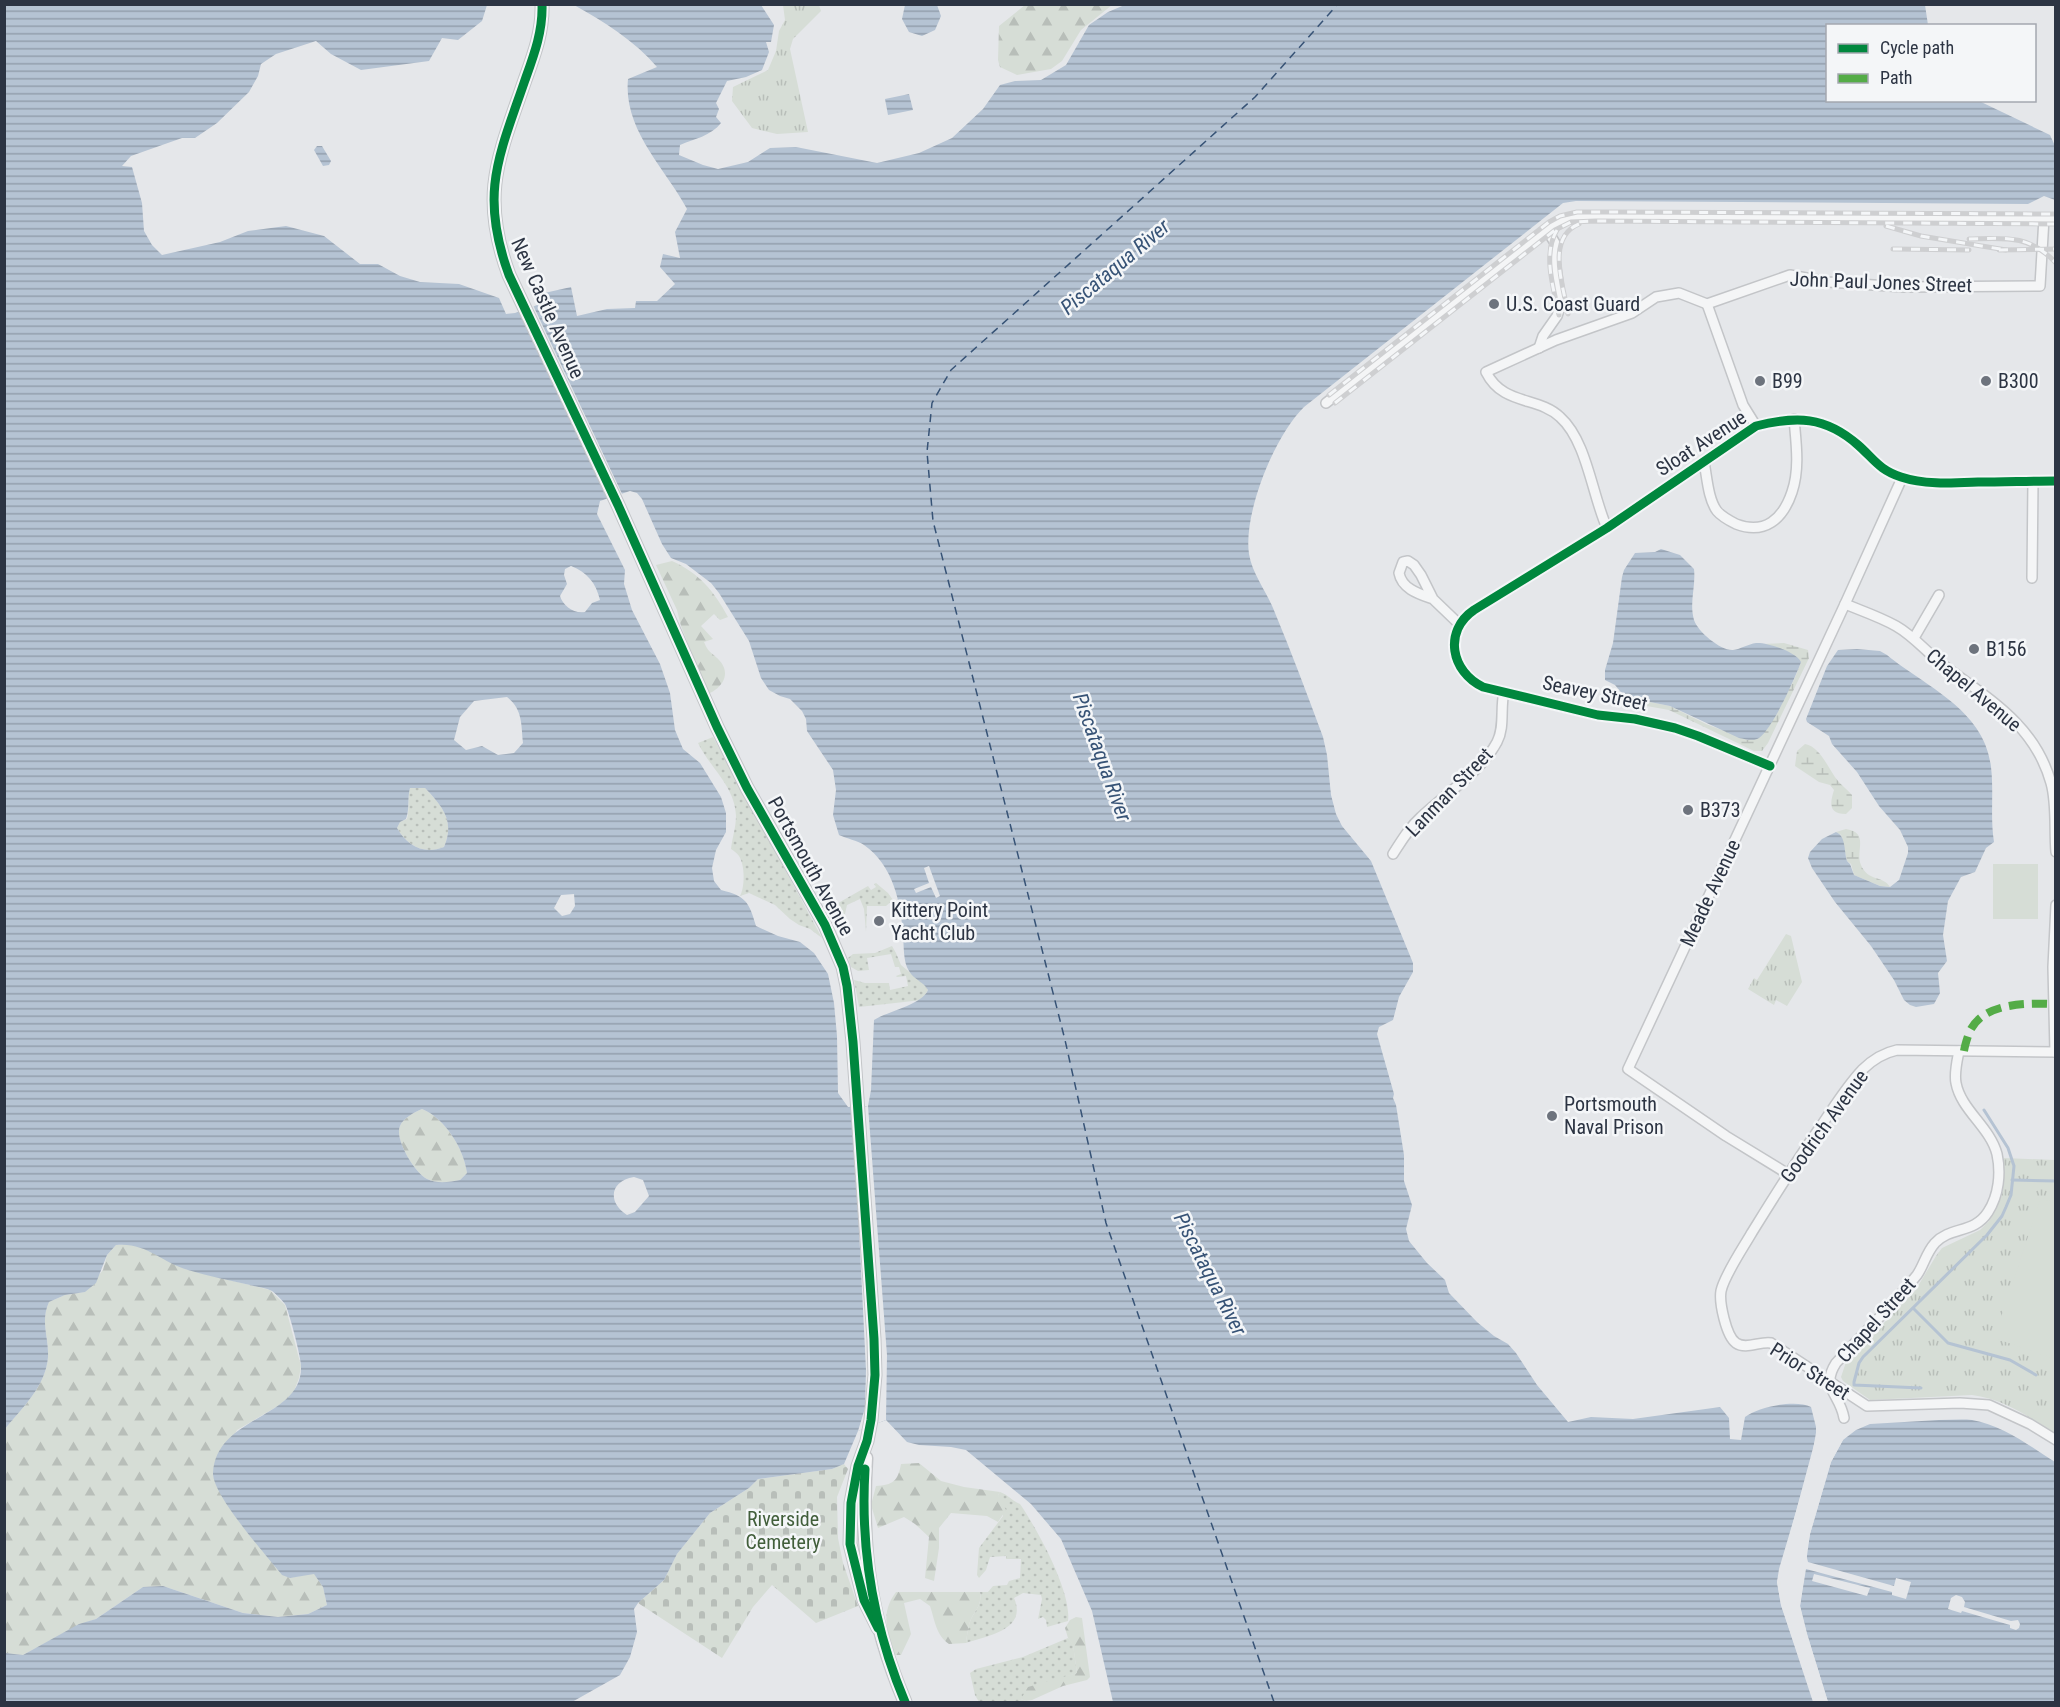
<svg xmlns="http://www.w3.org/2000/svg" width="2060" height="1707" font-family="'Roboto Condensed',sans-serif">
  <defs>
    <pattern id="grass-dots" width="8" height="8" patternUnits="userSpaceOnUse" patternTransform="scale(1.5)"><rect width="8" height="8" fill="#d6ddd6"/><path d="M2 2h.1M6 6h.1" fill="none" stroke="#b8beb9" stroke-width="1.8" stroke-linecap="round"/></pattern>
    <pattern id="forest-firs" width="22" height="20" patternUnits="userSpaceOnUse" patternTransform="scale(1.5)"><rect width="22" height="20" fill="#d6ddd6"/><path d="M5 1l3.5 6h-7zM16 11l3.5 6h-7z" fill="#b8beb9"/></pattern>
    <pattern id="wetland-marsh" width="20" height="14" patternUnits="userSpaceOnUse" patternTransform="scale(1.5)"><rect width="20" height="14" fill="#d6ddd6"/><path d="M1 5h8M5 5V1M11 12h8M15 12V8" fill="none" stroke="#b8beb9"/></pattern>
    <pattern id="cemetery-stones" width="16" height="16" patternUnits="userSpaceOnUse" patternTransform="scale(1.5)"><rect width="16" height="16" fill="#d6ddd6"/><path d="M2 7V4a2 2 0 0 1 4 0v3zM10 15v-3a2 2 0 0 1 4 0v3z" fill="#b8beb9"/></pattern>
    <pattern id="park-tufts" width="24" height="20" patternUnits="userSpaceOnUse" patternTransform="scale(1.5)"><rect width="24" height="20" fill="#d6ddd6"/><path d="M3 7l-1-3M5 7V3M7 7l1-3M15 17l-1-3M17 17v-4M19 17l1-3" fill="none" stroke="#b8beb9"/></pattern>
    <pattern id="water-rules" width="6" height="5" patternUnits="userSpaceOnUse" patternTransform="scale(1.5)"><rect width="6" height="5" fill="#b5c3d3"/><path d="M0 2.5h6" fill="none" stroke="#939fad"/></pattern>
  </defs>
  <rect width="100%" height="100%" fill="#e5e7ea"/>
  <g fill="url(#grass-dots)">
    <path d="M713,737L822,938L810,929L799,925L790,919L775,905L749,893L740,896C745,887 745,865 739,856C737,853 734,851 731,849C732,839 736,827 736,816C735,786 710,768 698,743Z"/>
    <path d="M410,788H425C443,807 455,821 444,847C424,855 407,846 397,828L400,822L407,819C410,807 407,799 410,788Z"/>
    <path d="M876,883L888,893L893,900L886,906H867L866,932L864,909L860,899L847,905L845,914L840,921C832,921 829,919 825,912L826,910L868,886L871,890L876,887L874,884Z"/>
    <polygon points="892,946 896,953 901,965 925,985 928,990 922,1000 859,1007 854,980 865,983 889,983 890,990 908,986 906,976 897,977 896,976 901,974 899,967 895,967 891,954 867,958 869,970 858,971 851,967 848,958 853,954 875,953"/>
    <path d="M1000,1492C1009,1495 1012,1501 1020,1504C1037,1529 1072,1592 1068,1621L1047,1627L1046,1620L1043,1617L1038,1619L1042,1599L1041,1595L1023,1593L1014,1598C1028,1630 987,1636 966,1643C967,1635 968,1626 971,1619C976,1609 982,1605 980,1592H988L993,1586L1007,1585L1009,1581L1020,1578L1021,1559H1006V1556L990,1557L986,1570L979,1578L977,1575L979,1548L1003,1516L998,1495Z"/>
    <polygon points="1068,1638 1073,1644 1077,1673 1056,1680 1021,1699 1026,1701 979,1702 975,1695 970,1673 976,1669 1023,1657"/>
  </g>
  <g fill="url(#forest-firs)">
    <polygon points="1025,5 1025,4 1112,5 1081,30 1062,61 1051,69 1017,75 1000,67 998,60 999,26"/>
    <path d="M672,561C699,573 714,591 728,617L720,620L714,614L701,626L713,639L704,642C709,654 712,652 719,660C732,674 722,688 708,694L681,626L677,610L656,565Z"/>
    <path d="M422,1109C445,1118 464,1149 467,1173L460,1180C451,1182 437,1184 427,1179C415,1173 394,1139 400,1126C403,1118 415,1112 422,1109Z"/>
    <path d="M127,1244L140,1246L185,1269L270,1290L285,1305L301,1366L299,1378L293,1394L278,1406L237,1430L213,1476C229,1516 262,1546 290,1578L314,1573L323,1587L327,1605L308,1614L278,1617L243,1613L163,1586L143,1587L96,1619L79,1625L23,1655L5,1653V1429C22,1408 46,1386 48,1357C49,1337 40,1322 49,1302L65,1295L85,1292L103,1270L107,1255L116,1245Z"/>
    <path d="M919,1463L941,1481L964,1487L1000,1492L998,1495L1006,1510L998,1522L987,1516L951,1513L939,1528V1548L934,1581L925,1578L929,1537L915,1524L904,1517L878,1528L871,1505L876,1486C893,1485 898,1481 901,1464Z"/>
    <path d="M896,1592H980C982,1605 976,1609 971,1619C968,1626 967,1635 966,1643L949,1644C936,1635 935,1621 930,1606L920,1599L904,1603L911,1634L901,1655H895C887,1632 880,1613 896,1592Z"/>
    <polygon points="1076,1617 1082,1618 1090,1677 1087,1680 1063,1686 1032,1700 1026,1701 1021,1699 1028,1687 1077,1673 1073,1645 1068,1638 1065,1628 1070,1620"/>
  </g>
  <g fill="url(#wetland-marsh)">
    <path d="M1784,643L1808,650L1809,658L1768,743L1762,751H1754L1669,710L1641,705L1625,697L1670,706L1706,724L1748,740C1774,712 1788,699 1801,662L1786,651L1763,644Z"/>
    <path d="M1805,744C1821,747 1828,769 1838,781C1842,786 1848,790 1852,795V808L1846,814C1828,814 1830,803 1834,790L1830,785L1819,782L1795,766L1797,751Z"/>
    <path d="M1846,829C1870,833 1855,851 1861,865C1868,882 1883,875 1890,887L1880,886L1854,875L1851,864L1847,861L1841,835L1836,832Z"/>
  </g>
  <polygon fill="url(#cemetery-stones)" points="844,1464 848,1469 837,1497 838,1538 843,1563 858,1606 816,1623 772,1585 753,1607 722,1658 638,1603 664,1580 677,1554 710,1513 749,1488 758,1479 832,1469"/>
  <g fill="url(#park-tufts)">
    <polygon points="783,5 819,5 821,11 793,39 790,49 808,132 777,134 752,128 732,101 733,87 768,70 776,51 779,31 785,20"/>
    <polygon points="1786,934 1791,936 1802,982 1787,1006 1776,1000 1774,1005 1748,989 1754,978 1757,980"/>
    <path d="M2004,1158L2055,1160V1433C2029,1417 2004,1399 1972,1395L1870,1400L1843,1381L1841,1377L1846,1362L1915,1291L1936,1256L1942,1248L1980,1230L1989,1221L2002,1195Z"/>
  </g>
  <g fill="#d6ddd6">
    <rect x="1993" y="864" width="45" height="55"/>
    <polygon points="2041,1198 2055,1203 2055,1359 1994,1338"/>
  </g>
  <g fill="url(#water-rules)" fill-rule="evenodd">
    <path d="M1127,4L1925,5L1928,25L1828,26V100L1979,101L2050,135L2055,146V200L2044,196L2028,204L1576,201L1563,203L1304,407C1275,435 1243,513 1249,554C1252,573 1266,591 1273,608C1291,651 1307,694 1323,737L1327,755L1331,795L1336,814L1342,826L1371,861L1413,963V972L1399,997L1393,1020L1379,1027L1377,1034L1394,1094L1393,1098L1396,1105L1404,1155V1181L1412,1205L1406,1229L1409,1241L1427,1263L1445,1280L1449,1293L1477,1322L1494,1336L1508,1344L1516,1353L1537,1385L1568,1422L1591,1417L1633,1419L1720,1407L1729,1418L1730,1439L1741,1440L1745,1417C1759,1407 1795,1399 1811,1407L1816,1427V1437L1777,1582L1781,1605L1813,1702H1113L1092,1611L1061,1539L1031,1504L966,1450L951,1447L919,1445L907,1442L886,1420L858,1431L844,1464L832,1469L758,1479L749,1488L710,1513L677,1554L664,1580L638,1603L634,1609L637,1632L630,1657L620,1675L572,1702H5V1653L23,1655L79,1624L96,1619L143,1587L163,1586L243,1613L278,1617L308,1614L327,1605L323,1587L314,1574L290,1578L282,1575C267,1556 212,1495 213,1473C216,1415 303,1419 301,1366C301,1357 289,1311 285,1304C282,1300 276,1294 272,1291C266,1288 257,1287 250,1285C229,1280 208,1276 188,1270C161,1262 146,1242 116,1245L107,1255L96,1283L85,1292L65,1295L49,1302C40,1322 49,1337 48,1357C46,1386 22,1408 5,1429V5H487L482,21L458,40L442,38L429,61L361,70L331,54L316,41L276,54L261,64L258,76L249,92L217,123L195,138H182L131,156L122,166L132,167L142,203L144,231L152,245L162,255L220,242L248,231L286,226L324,236L360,264H378L400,276L420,282L459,284L499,298L506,314L515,313L540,304V294L571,287L577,316L607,309L635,308L636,301H657L675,284L660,267L663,254L680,258L675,232L687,209C665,168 623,130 628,79L657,67C635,41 603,21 574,5H761L774,25L771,42H766L769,52L762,70L746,77L727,81L716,103L719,109L716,117L721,123C711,136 694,139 680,145L679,155L703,165L718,169L748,162L770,148L796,147L877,163L919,153L952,138L983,109L1000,85L1015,81L1041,80L1066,65L1089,25L1108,12ZM630,491L637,493L642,499L662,544L671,558L686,564L711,583L719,593L749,641L761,678L769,690L780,696L790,699L802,711L806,719L807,731L833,770L836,790L833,815L839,835C847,839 857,840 864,845C893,865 901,903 903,935C904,946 903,962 909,971C914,980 923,981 928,990C922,1005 888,1011 874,1020L871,1090L868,1106L848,1107L838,1093L837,1036L834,1003L828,974L814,953L800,942L778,936L756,926C749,902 746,896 721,890L714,881L712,868L716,850L726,832V813L721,797L700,763L683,749L675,730L670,693L660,664L632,610L624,584L625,570L597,514L600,501ZM571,566C587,572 596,583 600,600L592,603L585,612C574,614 563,606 560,596L567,584L564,575L565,569ZM507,697C523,710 521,724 523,743L514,753L498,755L482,746L466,750L454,740L460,717L474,701ZM410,788H425C443,807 455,821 444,847C424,855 407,846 397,828L400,822L406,819C410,808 407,799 410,788ZM574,894L575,906L570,914L562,916L554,908L561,895ZM422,1109C445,1118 464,1149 467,1173L460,1180C450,1182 437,1184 427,1179C415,1173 394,1139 400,1126C403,1118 415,1112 422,1109ZM634,1177L643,1180L649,1196L635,1212L627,1215C607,1202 610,1181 634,1177Z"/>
    <polygon points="905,5 937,5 941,16 935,30 922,36 909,32 902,19"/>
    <polygon points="909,94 913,110 888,115 885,99"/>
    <polygon points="317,146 322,146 331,161 329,165 323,166 314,150"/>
    <path d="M1661,549L1680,555L1694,569C1696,587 1689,602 1694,620C1698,632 1721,651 1733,650C1741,649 1748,644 1756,643C1767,642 1796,652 1801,662C1796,676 1770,735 1757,739C1751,741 1745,739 1739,738L1670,706L1625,697L1615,685L1605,680V670L1613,643L1622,577L1624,570L1635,553L1655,552Z"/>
    <path d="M1857,649L1880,651L1887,655C1926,687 1985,710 1991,767C1994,792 1990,817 1994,842L1986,848L1975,872L1961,877L1948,901L1943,935L1947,961L1938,973L1940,993L1934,1004L1916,1007L1910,1005L1904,1000L1894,980L1871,946L1835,902L1812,868L1808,858L1810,852L1822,839L1836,832C1846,836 1844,851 1847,861L1850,864L1854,875L1880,886L1890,887L1899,880L1908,853V847L1900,830L1879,806L1857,772L1832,744L1829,736L1807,722L1806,719L1827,666L1838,650Z"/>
    <path d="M1939,1420C1950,1420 1962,1419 1972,1420C2002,1425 2030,1446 2055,1462V1702H1828L1807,1634L1800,1606L1810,1534L1831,1462L1843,1440L1856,1430L1870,1424Z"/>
  </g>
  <g fill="#e5e7ea">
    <polygon points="532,303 623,496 609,501 518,309"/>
    <polygon points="929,866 940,896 936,898 931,887 916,893 914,889 929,883 924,868"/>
    <polygon points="868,1106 887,1355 886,1420 858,1431 865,1408 866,1370 853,1108"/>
    <polygon points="1817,1427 1820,1428 1820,1431 1817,1448 1780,1582 1784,1604 1816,1702 1814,1702 1781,1605 1777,1582 1779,1569 1811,1461"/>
    <polygon points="1840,1439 1843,1440 1831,1462 1810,1534 1806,1554 1808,1562 1894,1586 1896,1578 1911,1582 1906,1599 1892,1595 1892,1592 1806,1569 1800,1606 1807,1634 1828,1702 1825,1702 1804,1635 1797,1599 1805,1562 1803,1554 1808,1534 1828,1461"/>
    <polygon points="1814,1574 1870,1588 1867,1596 1812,1581"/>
    <polygon points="1956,1595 1962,1597 1965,1602 1964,1607 2011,1621 2018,1620 2020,1624 2019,1628 2016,1630 2010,1628 2010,1625 1962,1611 1961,1613 1948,1609 1951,1598"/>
  </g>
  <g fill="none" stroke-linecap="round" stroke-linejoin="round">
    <g stroke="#b5c3d3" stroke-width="3">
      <polyline points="2012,1180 2056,1181"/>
      <polyline points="1914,1309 1948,1343 2010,1360 2036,1375"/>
      <polyline points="1921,1388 1854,1385 1854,1382 1859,1363 1863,1357 1987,1235 2002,1216 2006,1207 2011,1195 2014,1166 2008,1148 1984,1110"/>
    </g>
    <polyline stroke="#375376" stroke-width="1.5" stroke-dasharray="8 6" stroke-linecap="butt" points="1274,1702 1106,1223 1065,1040 933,521 927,452 932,403 951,370 1255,97 1338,4"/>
    <defs>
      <g id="street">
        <polyline points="1707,304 1743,405 1756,426"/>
        <polyline points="1539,348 1543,336 1557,316 1561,304 1554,255 1555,243 1547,230"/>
        <polyline points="1326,403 1547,230 1568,219 1596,216 2044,218"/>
        <path d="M1704,462C1707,477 1708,499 1717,511C1722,517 1730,521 1736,524C1765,535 1783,519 1792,492C1800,469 1796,442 1794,419"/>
        <path d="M1607,528C1592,495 1587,441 1560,417C1538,396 1503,406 1486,372L1556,340L1632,313L1656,297L1679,293L1707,304L1790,275L1828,282L1904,287L2040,286L2044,218L2056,219"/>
        <polyline points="2032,578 2033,481"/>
        <path d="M1433,599C1419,594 1402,589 1399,573L1403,562L1408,561L1414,565L1421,575L1433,599L1459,624"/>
        <path d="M1845,604C1862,611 1880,617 1896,626C1912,635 1924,649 1938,661C1985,697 2034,722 2051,783C2057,804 2054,830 2056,852"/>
        <polyline points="1914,638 1939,595"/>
        <path d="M1770,766L1698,736L1675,728L1635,719L1598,715L1483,687C1451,672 1443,631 1474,610L1607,528L1756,426C1796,416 1825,416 1858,445C1874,459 1879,470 1901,477C1925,485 1953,483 1978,482C2004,482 2030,481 2056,481"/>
        <path d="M1393,854C1402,840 1409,828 1421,817C1445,794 1481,772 1497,742C1505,727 1500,708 1504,692"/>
        <polyline points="2055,1052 2053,967 2056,905"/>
        <path d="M2056,1052L1897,1050C1883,1053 1872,1060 1862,1070C1846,1087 1834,1107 1821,1126C1796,1161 1774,1197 1751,1234C1743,1248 1724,1276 1721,1291C1719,1302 1726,1336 1736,1343C1746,1350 1760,1341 1771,1343L1867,1406L1960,1403L1989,1405L2030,1424L2056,1440"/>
        <polyline points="1788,1174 1726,1136 1628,1069 1845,604 1902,478"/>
        <path d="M1844,1418C1840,1394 1820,1388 1836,1363C1863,1334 1892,1306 1917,1275C1924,1265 1926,1253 1935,1243C1951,1226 1974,1234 1988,1212C1999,1195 2001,1173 1997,1154C1990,1127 1961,1110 1956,1083C1954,1073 1957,1061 1959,1051"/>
      </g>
      <g id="secondary">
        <path d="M542,4C543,31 534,55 525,80C499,156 479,194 509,275L618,505L717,727L747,788L825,925L843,967L847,986L853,1042L874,1339L875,1375L871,1420L867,1441L858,1466L851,1503L850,1544L864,1600L878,1628"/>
        <path d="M866,1458C860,1547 870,1620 905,1702"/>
      </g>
    </defs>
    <use href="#street" stroke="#c3c5c8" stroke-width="12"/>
    <use href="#secondary" stroke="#c3c5c8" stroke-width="15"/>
    <use href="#street" stroke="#f4f5f6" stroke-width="9"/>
    <use href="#secondary" stroke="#f7f7f8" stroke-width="12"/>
    <defs>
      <g id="rail">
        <polyline points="1886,226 1921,236 2006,250"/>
        <path d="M1557,230C1542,255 1554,289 1559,315"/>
        <path d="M1969,239C2004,238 2029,234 2056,263"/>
        <polyline points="1893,249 1969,250"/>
        <polyline points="1999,250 2056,249"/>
        <path d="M1568,314C1564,287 1545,238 1579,224"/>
        <polyline points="1329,395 1549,222 1560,216 1577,212 1609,212 2056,214"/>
        <polyline points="1335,403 1555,230 1571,222 1596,221 2056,224"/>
      </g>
    </defs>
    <use href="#rail" stroke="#cecfd1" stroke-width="5"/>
    <use href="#rail" stroke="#f4f6f8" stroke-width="3" stroke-dasharray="9" stroke-linecap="butt"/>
    <path stroke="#54ac47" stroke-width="8" stroke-dasharray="15 8" stroke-linecap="butt" d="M1964,1051C1965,1045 1967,1039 1969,1033C1982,1002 2027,1003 2054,1004"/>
    <defs>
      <g id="cycleway">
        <path d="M542,4C543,31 534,55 525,80C499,156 479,194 509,275L618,505L717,727L747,788L825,925L843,967L847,986L853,1042L874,1339L875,1375L871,1420L867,1441L858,1466L851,1503L850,1544L864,1600L878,1628"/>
        <path d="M1770,766L1698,736L1675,728L1635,719L1598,715L1483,687C1451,672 1443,631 1474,610L1607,528L1756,426C1796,416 1825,416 1858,445C1874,459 1879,470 1901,477C1925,485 1953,483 1978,482C2004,482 2030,481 2056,481"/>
        <path d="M865,1469C860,1551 873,1626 905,1702"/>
      </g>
    </defs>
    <use href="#cycleway" stroke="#f4f6f8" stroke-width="13"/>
    <use href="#cycleway" stroke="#00873e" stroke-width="9"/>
  </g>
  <g fill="#6d737d" stroke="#f4f6f8" stroke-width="2">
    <circle cx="1494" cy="304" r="6"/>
    <circle cx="1760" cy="381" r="6"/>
    <circle cx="1986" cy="381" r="6"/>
    <circle cx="1974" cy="649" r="6"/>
    <circle cx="1688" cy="810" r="6"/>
    <circle cx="879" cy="921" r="6"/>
    <circle cx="1552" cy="1116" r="6"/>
  </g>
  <g text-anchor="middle" stroke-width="5" stroke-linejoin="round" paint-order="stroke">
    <g font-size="20" fill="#2c3443" stroke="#f4f6f8">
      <text transform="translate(1881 282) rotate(2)" y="7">John Paul Jones Street</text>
      <text transform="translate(548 308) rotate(66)" y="7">New Castle Avenue</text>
      <text transform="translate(1701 443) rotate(-33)" y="7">Sloat Avenue</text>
      <text transform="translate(1974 690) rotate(40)" y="7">Chapel Avenue</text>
      <text transform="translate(1595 693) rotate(12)" y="7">Seavey Street</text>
      <text transform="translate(1449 792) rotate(-46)" y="7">Lanman Street</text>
      <text transform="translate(811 866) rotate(61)" y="7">Portsmouth Avenue</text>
      <text transform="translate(1710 893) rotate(-65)" y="7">Meade Avenue</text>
      <text transform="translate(1824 1126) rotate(-54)" y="7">Goodrich Avenue</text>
      <text transform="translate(1876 1320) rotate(-48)" y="7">Chapel Street</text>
      <text transform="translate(1810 1371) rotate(32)" y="7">Prior Street</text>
    </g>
    <g font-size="20" fill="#2c3443" stroke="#f4f6f8" text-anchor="start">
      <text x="1506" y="311">U.S. Coast Guard</text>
      <text x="1772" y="388">B99</text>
      <text x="1998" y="388">B300</text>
      <text x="1986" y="656">B156</text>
      <text x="1700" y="817">B373</text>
      <text x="891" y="917">Kittery Point<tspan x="891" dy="23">Yacht Club</tspan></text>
      <text x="1564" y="1111">Portsmouth<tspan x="1564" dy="23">Naval Prison</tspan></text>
    </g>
    <g font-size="20" fill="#415e3a" stroke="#f4f6f8">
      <text x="783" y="1526">Riverside<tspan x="783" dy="23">Cemetery</tspan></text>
    </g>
    <g font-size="21" font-style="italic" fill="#375376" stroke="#f4f6f8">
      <text transform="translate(1115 267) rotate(-40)" y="7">Piscataqua River</text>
      <text transform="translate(1102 757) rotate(70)" y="7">Piscataqua River</text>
      <text transform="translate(1210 1274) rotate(63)" y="7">Piscataqua River</text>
    </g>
  </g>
  <rect width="2060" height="1707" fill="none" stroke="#2c3443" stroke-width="12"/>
  <rect x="1826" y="24" width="210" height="78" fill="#f4f6f8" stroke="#a4a8b0" stroke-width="1.5"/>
  <rect x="1838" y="44" width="30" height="9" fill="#00873e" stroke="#a4a8b0" stroke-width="1.5"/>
  <text x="1880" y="54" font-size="18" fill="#2c3443">Cycle path</text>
  <rect x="1838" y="74" width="30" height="9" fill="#54ac47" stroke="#a4a8b0" stroke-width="1.5"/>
  <text x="1880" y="84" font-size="18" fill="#2c3443">Path</text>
</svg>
